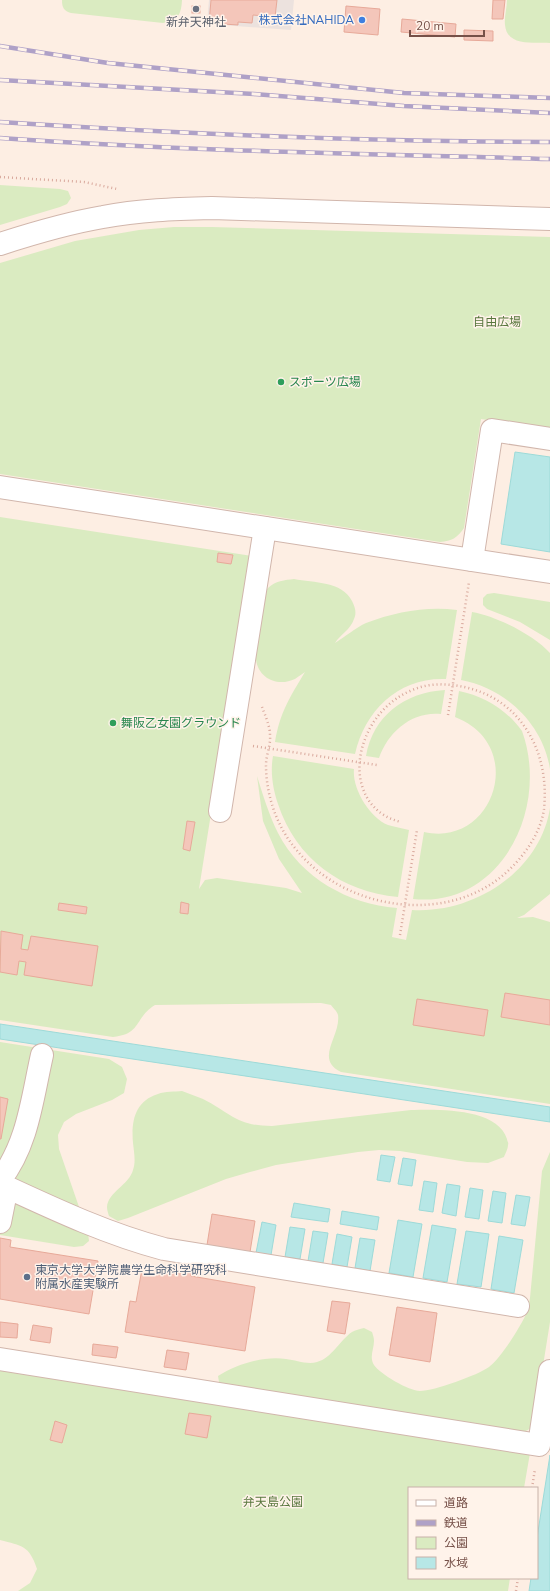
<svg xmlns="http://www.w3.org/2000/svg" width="550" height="1591" font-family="'Nunito Sans','Noto Sans JP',sans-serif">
  <rect width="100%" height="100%" fill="#fdeee3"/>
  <polygon fill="#ece2de" points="209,0 294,0 291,30 207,24"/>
  <g fill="#daebc1">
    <path d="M62,0H182C181,16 178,19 163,23L71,13C64,11 62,8 62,0Z"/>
    <path d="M507,0H550V43C534,42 507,47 505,25C504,17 507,8 507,0Z"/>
    <polygon points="0,185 60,189 68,191 71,198 67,204 60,207 0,225"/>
    <path d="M174,227H212L550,237V429L481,419L464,528C457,538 452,541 440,542L0,474V263L75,241L139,230Z"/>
    <path d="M0,517L252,556L199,889L205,880L217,878L286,888L302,893L279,859L263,821L257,776C263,795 269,815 278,833C301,878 348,904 397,908L392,937L406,940L412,910C473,914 540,872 550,808V894L524,915L517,918L533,917L550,922V1104L341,1072C314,1059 341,1036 338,1015C337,1011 333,1008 331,1005L321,1003L155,1005C134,1018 142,1034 113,1037L0,1020Z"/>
    <path d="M294,579C314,583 342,581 352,601C355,607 357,613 354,619C351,629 340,635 335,643C345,637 355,628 366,623C395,612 427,606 457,610L446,679C399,677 365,710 355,754L275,742C280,712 290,697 305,672C302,674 298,677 295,679C278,687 259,679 256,660C254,648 258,635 260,623C261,613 261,595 268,588C275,581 285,580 294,579Z"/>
    <polygon points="494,593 550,602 550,640 520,622 487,609 483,605 483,598 487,594"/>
    <path d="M472,612C496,616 534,635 550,653V769C543,724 505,688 461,680Z"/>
    <path d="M445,690L441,714C412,711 388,732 379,758L366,756C373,716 405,692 445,690Z"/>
    <path d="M459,691C484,696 507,710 522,731C550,808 501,908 413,899L424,832C494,848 528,745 455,717Z"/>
    <path d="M273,756L354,769C352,788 369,817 388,825C394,827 402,828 409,830L398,897C342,892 296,859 278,804C273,789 270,772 273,756Z"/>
    <polygon points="0,1042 109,1059 122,1067 127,1079 124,1093 112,1100 76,1114 64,1122 58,1135 59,1149 88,1233 89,1241 83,1246 74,1247 0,1235"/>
    <path d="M182,1091C189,1094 196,1096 203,1099C231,1113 236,1126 272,1126L411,1110C438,1109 498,1108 507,1139C507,1141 509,1143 508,1145C508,1149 505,1154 504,1157L488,1163L467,1162L400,1151L379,1150L358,1152L276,1165L250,1172L226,1179L128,1218L118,1221L109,1216C108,1213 107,1210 107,1207C108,1192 129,1185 133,1170C136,1162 134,1152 133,1143C131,1121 135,1101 158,1094C165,1091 175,1092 182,1091Z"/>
    <path d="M550,1152V1322L534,1422C531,1430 526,1432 517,1432L226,1386L219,1382L218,1376C237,1364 263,1356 286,1359C296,1360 307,1365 317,1362C332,1358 340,1340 352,1332C355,1330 360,1329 364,1328L372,1332C373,1335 374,1338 374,1341C374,1349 369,1357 374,1365C380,1374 409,1391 420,1391C434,1391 478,1375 489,1367C501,1358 521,1326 527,1312C529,1308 529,1302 530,1298L542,1171Z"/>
    <path d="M0,1369L530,1453L524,1488H409V1578H510L508,1591H18L30,1583L37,1569C29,1545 22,1546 0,1540Z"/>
  </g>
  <g fill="#b7e7e6" stroke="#9ddad8">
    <polygon points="515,452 550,457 550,552 501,544"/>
    <polygon points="0,1024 550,1107 550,1122 0,1039"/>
    <polygon points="381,1155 395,1157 390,1182 377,1180"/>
    <polygon points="403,1158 416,1160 412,1186 398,1184"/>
    <polygon points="424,1181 437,1183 433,1212 419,1210"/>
    <polygon points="447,1184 460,1186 456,1216 442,1213"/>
    <polygon points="470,1188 483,1190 479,1219 465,1217"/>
    <polygon points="493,1191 506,1193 502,1223 488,1221"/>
    <polygon points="516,1195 530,1197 525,1226 511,1224"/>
    <polygon points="294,1203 330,1209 328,1222 291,1217"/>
    <polygon points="342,1211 379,1217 377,1230 340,1224"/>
    <polygon points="398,1220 422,1224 413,1277 389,1273"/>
    <polygon points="262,1222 276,1225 271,1255 256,1253"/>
    <polygon points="432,1225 456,1229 447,1282 423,1278"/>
    <polygon points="290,1227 305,1229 300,1259 285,1257"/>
    <polygon points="313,1231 328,1233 323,1263 308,1261"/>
    <polygon points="466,1231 489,1234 481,1287 457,1284"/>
    <polygon points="337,1234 352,1237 347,1267 332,1264"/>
    <polygon points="499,1236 523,1240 514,1293 491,1289"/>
    <polygon points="360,1238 375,1240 370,1271 355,1268"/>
    <polygon points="550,1455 550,1591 529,1591 531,1578 537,1578 537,1538"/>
  </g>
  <g fill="#f4c6ba" stroke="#e7a999">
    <polygon points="211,0 277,0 275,17 253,15 252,23 238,22 238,25 209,23"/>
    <polygon points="493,0 505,0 503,19 492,19"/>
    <rect x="192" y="6" width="8" height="7"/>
    <polygon points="346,6 380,9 378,35 344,32"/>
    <polygon points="402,19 456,24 455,37 401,32"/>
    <polygon points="464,30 493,31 493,41 464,40"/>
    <polygon points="218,553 233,555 231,564 217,562"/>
    <polygon points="187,821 195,822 190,851 183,849"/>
    <polygon points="181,902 189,904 188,914 180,913"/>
    <polygon points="59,903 87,907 86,914 58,910"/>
    <polygon points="1,931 23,935 21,949 28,950 31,936 98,946 92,986 24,975 26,962 19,961 17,975 0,972"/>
    <polygon points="505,993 550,1000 550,1025 501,1017"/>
    <polygon points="417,999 488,1010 484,1036 413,1025"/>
    <polygon points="0,1097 8,1099 1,1139 0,1139"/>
    <polygon points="212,1214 255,1221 250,1252 207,1245"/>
    <polygon points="0,1238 11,1240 10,1247 98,1261 89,1314 0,1299"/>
    <polygon points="181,1267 192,1268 191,1276 255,1287 245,1351 125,1332 130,1301 136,1302 142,1269 180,1274"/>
    <polygon points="332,1301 350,1303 345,1334 327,1331"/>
    <polygon points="397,1307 437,1313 430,1362 389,1355"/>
    <polygon points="0,1322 18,1324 17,1338 0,1337"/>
    <polygon points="33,1325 52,1328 50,1343 30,1340"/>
    <polygon points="93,1344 118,1347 116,1358 92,1355"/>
    <polygon points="167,1350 189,1353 186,1370 164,1367"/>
    <polygon points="189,1413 211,1416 207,1438 185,1434"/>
    <polygon points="55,1421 67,1425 62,1443 50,1440"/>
  </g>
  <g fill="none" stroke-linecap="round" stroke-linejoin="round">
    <defs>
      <g id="minor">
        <path d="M0,244C34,233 68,223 103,217C139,210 175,209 212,208L550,219"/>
        <polyline points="0,487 550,572"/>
        <polyline points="472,560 492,430 550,439"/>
        <polyline points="220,811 265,528"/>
        <path d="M0,1180C28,1144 32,1099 42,1055"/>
        <path d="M0,1184C54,1209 107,1234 164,1249L518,1306"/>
        <polyline points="0,1222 7,1187"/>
        <polyline points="0,1359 539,1445 550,1371"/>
      </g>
    </defs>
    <use href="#minor" stroke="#d1b6ac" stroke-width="24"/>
    <g stroke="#d9a99d" stroke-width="2.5" stroke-dasharray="1 3" stroke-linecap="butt">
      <polyline points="0,177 84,182 117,189"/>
      <path d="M262,707C265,715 270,726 270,735C271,745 266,755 266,765C266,794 276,825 295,848C345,912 452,927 511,868C527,852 541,831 544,809C550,752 521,699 464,687C446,683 427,683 410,691C392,699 379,712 370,728C361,745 357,764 361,782C366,803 380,817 401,822"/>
      <polyline points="448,715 469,582"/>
      <polyline points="253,746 377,765"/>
      <polyline points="400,935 417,830"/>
      <polyline points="532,1488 535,1469"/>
      <polyline points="516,1591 518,1578"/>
    </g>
    <use href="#minor" stroke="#fff" stroke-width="22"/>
    <defs>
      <g id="rail">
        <polyline points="0,46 108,63 404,93 550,98"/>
        <polyline points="0,80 254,94 404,106 550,113"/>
        <path d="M0,122C183,134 367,142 550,142"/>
        <path d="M0,138C183,151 367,154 550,159"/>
      </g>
    </defs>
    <use href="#rail" stroke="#afa1c7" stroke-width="4.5"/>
    <use href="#rail" stroke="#fff3ea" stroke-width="3" stroke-dasharray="9" stroke-linecap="butt"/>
  </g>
  <circle fill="#6b7280" stroke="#fff3ea" stroke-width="1.5" cx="196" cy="9" r="4"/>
  <circle fill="#3f7fe0" stroke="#fff3ea" stroke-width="1.5" cx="362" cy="20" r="4"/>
  <g fill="#2e9e5b" stroke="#fff3ea" stroke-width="1.5">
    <circle cx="281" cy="382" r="4"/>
    <circle cx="113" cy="723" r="4"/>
  </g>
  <circle fill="#5c6f8a" stroke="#fff3ea" stroke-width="1.5" cx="27" cy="1277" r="4"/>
  <g text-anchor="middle" stroke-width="3" stroke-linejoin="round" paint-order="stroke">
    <g font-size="12" fill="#366cbe" stroke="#fff3ea" text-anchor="end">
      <text x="354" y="24">株式会社NAHIDA</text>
    </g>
    <g font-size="12" fill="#5b616d" stroke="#fff3ea">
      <text x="196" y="26">新弁天神社</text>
    </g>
    <g font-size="12" fill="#58773d" stroke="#fff3ea">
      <text x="497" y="326">自由広場</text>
      <text x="273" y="1506">弁天島公園</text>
    </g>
    <g font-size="12" fill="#27864d" stroke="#fff3ea" text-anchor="start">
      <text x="289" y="386">スポーツ広場</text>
      <text x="121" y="727">舞阪乙女園グラウンド</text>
    </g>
    <g font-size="12" fill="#4e5e75" stroke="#fff3ea" text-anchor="start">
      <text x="35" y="1274">東京大学大学院農学生命科学研究科<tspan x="35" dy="14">附属水産実験所</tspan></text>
    </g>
  </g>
  <rect x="408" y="1487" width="130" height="92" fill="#fff3ea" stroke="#c8b2a9"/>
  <rect x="416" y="1500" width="20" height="6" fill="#ffffff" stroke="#c8b2a9"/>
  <text x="444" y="1507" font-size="12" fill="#765048">道路</text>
  <rect x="416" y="1520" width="20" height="6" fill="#afa1c7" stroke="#c8b2a9"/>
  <text x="444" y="1527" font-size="12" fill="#765048">鉄道</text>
  <rect x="416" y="1537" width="20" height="12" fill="#daebc1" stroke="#c8b2a9"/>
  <text x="444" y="1547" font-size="12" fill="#765048">公園</text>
  <rect x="416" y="1557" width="20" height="12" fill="#b7e7e6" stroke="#c8b2a9"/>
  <text x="444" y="1567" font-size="12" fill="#765048">水域</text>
  <path d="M410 30v6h74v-6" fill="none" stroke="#765048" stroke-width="2"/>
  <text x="416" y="30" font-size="12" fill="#765048" stroke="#fff3ea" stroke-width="3" paint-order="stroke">20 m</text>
</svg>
